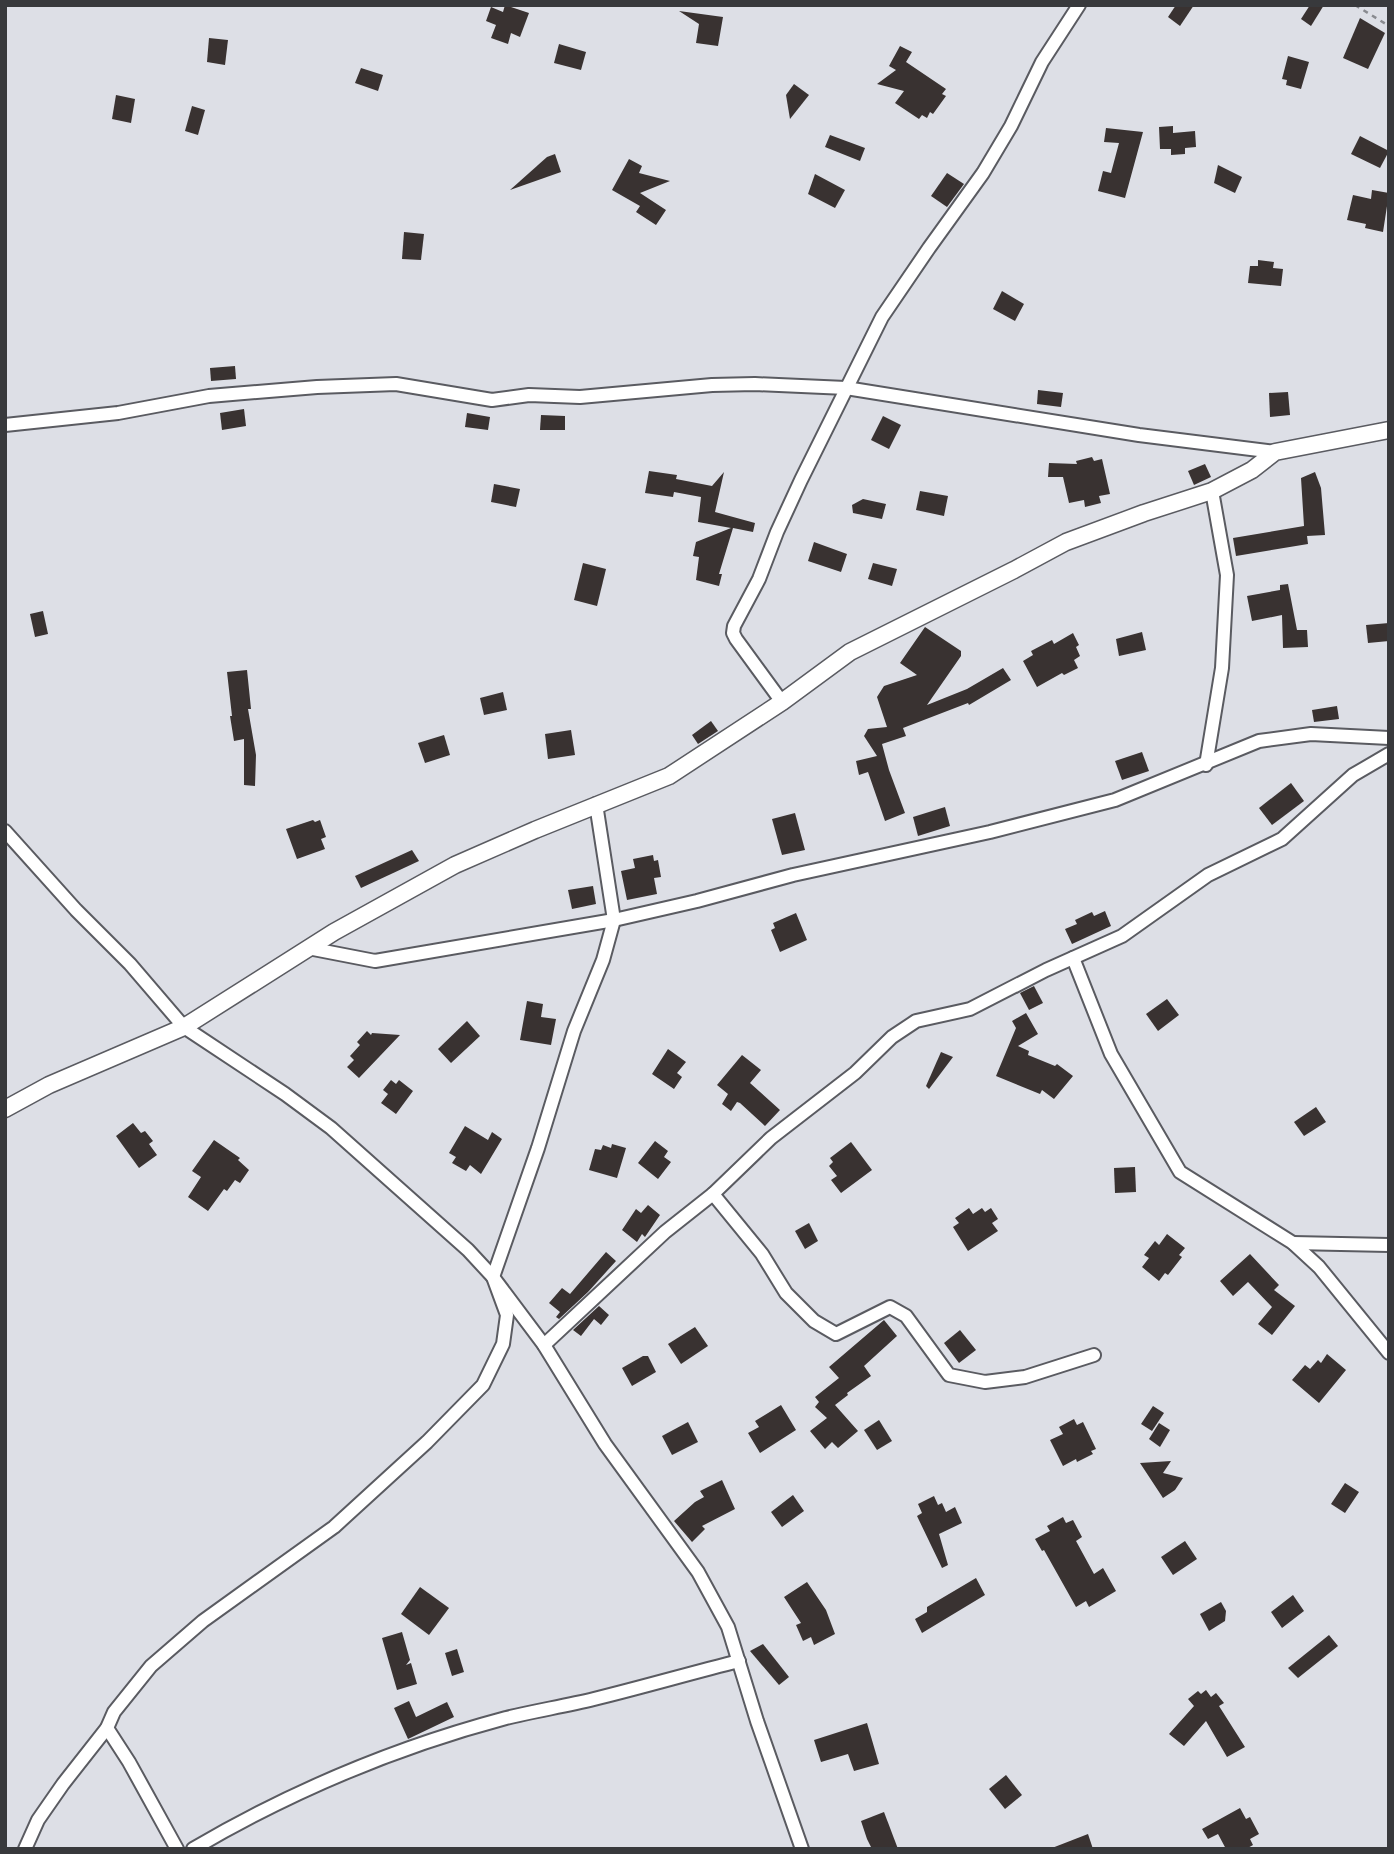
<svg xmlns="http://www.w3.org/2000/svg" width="1394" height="1854" font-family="Overpass,sans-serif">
  <rect width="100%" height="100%" fill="#dddfe6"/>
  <g fill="#393231">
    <polygon points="505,5 529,13 520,37 511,33 508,44 491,38 496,25 486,21 491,7 503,12"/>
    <polygon points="1176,5 1194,5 1180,26 1168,17"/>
    <polygon points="1310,5 1324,5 1311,26 1301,19"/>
    <polygon points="679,11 723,17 718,46 696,43 699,24"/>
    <polygon points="1360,18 1385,33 1368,69 1343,58"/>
    <polygon points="209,38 228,40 225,65 207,62"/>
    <polygon points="559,44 586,52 581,70 554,63"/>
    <polygon points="900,46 912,52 906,62 946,89 942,94 946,96 933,114 930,112 927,118 922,115 919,119 895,103 904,91 877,84 896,70 889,66"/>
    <polygon points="1288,56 1309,62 1301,89 1286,85 1287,80 1282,79"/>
    <polygon points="361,68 383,75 378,91 355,83"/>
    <polygon points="794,84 809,95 790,119 786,95"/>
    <polygon points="116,95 135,99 131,123 112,119"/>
    <polygon points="192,106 205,110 198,135 185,131"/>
    <polygon points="1173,126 1173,133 1195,131 1196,147 1185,148 1185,154 1171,155 1171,149 1160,149 1159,127"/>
    <polygon points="1106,128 1143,132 1125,198 1098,191 1103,171 1111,173 1119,143 1104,142"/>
    <polygon points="830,135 865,148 860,161 825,147"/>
    <polygon points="1360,136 1389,151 1380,168 1351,154"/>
    <polygon points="555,154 561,172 510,190 547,157"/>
    <polygon points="629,159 642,166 639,173 670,181 640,193 666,210 656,225 636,212 640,206 612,190"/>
    <polygon points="1218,165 1242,177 1235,193 1214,183"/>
    <polygon points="947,173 964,184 947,207 931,196"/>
    <polygon points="815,174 845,190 835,208 808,194"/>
    <polygon points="1372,190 1389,193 1383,232 1365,228 1366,224 1347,220 1353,195 1371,199"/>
    <polygon points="404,232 424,234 421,260 402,259"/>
    <polygon points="1258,260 1274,262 1273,268 1283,269 1281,286 1248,283 1250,266 1258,266"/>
    <polygon points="1002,291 1024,304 1015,321 993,309"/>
    <polygon points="235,366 236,379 211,381 210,368"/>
    <polygon points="1038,390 1063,393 1061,407 1037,404"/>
    <polygon points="1288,392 1290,415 1270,417 1269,393"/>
    <polygon points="244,409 246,426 222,430 220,413"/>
    <polygon points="467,413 490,417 488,430 465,427"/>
    <polygon points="541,415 565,416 565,430 540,430"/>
    <polygon points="883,416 901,425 889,449 871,440"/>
    <polygon points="1092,457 1094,461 1102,459 1110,494 1099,496 1101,503 1085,507 1084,500 1069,503 1063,477 1048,477 1049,463 1077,464 1076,461"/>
    <polygon points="1205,464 1211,477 1194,485 1188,471"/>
    <polygon points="649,471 677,475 676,479 712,486 724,472 715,512 755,523 753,532 733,528 719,574 722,574 719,586 696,580 699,557 693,556 696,542 731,528 698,522 701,497 674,492 673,497 645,493"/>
    <polygon points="1315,472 1321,488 1325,535 1307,536 1308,544 1236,556 1233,538 1304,526 1301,478"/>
    <polygon points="494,484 520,489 516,507 491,502"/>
    <polygon points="920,491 948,496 944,516 916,510"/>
    <polygon points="863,499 886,504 882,519 853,513 852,505"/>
    <polygon points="814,542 847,554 841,572 808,561"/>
    <polygon points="583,563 606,569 597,606 574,600"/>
    <polygon points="873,563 897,569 892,586 868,579"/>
    <polygon points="1288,584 1297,630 1307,630 1308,647 1283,648 1282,615 1252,621 1247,596 1280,590 1280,585"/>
    <polygon points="43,611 48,634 35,637 30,614"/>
    <polygon points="1389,623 1389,641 1368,643 1366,625"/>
    <polygon points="925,627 961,651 961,656 927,705 967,689 1003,668 1011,680 969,705 968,703 903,728 906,736 882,744 889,770 905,813 885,821 868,772 859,775 856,761 877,756 864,736 868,729 887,727 877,697 884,686 917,675 900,663"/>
    <polygon points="1142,632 1146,650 1119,656 1116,639"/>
    <polygon points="1073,633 1079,645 1076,647 1080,656 1074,660 1078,668 1064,675 1062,673 1037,687 1023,661 1033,655 1031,651 1052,640 1054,644"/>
    <polygon points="247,670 251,709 248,709 256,755 255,786 244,785 244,739 234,741 230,716 232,716 227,672"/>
    <polygon points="503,692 507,710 484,715 480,698"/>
    <polygon points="1337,706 1339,719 1314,722 1312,710"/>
    <polygon points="711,721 718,731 698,744 692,735"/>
    <polygon points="571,730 575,755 548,759 545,734"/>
    <polygon points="444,735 450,755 425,763 418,743"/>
    <polygon points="1142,752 1149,771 1122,780 1115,761"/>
    <polygon points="1291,783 1304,801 1272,825 1259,808"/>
    <polygon points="945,807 950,826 918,836 913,817"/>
    <polygon points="795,813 805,850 782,855 772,819"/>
    <polygon points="313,820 315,822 320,820 326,837 321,839 325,849 297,859 286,829"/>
    <polygon points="412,850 419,861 361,888 355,876"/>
    <polygon points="653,855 654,861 658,860 661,877 654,878 657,894 627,900 621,871 635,868 633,859"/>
    <polygon points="593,886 596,904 572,909 568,890"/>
    <polygon points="1105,911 1111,926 1072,944 1065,929 1077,924 1075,920 1092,912 1094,916"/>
    <polygon points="796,913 807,940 780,952 771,930 775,928 773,923"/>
    <polygon points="1034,986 1043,1003 1029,1010 1020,993"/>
    <polygon points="1167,999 1179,1015 1158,1031 1146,1014"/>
    <polygon points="527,1001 543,1004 541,1017 556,1019 551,1045 520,1040"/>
    <polygon points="1026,1013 1038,1034 1018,1046 1029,1051 1028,1055 1055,1066 1057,1064 1073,1076 1054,1099 1042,1090 1040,1094 996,1076 1016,1028 1012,1021"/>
    <polygon points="467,1021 480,1036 451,1063 438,1049"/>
    <polygon points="367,1031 371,1035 372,1033 400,1035 359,1078 347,1067 354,1060 350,1056 360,1045 357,1042"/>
    <polygon points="668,1049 686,1062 677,1073 682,1077 674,1089 652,1074"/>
    <polygon points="941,1052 953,1057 929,1089 926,1086"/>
    <polygon points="742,1055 761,1070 750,1083 780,1110 765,1126 740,1103 737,1102 731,1111 722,1104 728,1094 717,1085"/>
    <polygon points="391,1080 396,1084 399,1080 413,1091 396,1114 381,1103 388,1094 383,1090"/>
    <polygon points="1316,1107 1326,1122 1304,1136 1294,1122"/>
    <polygon points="133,1123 141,1133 145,1131 153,1141 149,1144 157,1155 139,1168 116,1136"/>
    <polygon points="465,1126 488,1140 492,1132 502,1139 481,1174 470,1165 466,1171 452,1163 456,1157 449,1153"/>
    <polygon points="214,1140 240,1158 238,1160 249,1170 240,1183 235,1180 227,1191 224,1189 208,1211 188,1197 201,1177 192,1171"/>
    <polygon points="655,1141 668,1151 664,1157 671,1162 658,1179 638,1163"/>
    <polygon points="851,1142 872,1170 841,1193 831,1180 837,1176 829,1166 833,1162 830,1158"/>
    <polygon points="612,1144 626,1148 617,1178 589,1170 595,1149 601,1150 603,1145 611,1148"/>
    <polygon points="1135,1167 1136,1192 1115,1193 1114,1168"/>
    <polygon points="648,1205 660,1215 645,1237 642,1234 637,1242 622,1230 636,1209 641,1213"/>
    <polygon points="969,1208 973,1214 982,1208 985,1212 991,1208 998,1219 992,1223 998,1231 968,1251 953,1227 959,1223 955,1218"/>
    <polygon points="809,1223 818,1241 805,1249 795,1231"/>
    <polygon points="1167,1234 1185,1248 1179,1255 1182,1257 1168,1275 1165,1273 1159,1281 1142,1267 1149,1258 1144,1255 1155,1241 1159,1245"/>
    <polygon points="606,1252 616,1261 588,1292 559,1319 556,1317 560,1312 549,1303 562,1288 570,1294"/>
    <polygon points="1250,1254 1279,1285 1274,1290 1295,1306 1272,1335 1258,1324 1272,1307 1248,1282 1233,1296 1220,1281"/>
    <polygon points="599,1306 609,1315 601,1325 594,1319 581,1336 573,1330"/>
    <polygon points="884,1320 897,1336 864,1366 871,1376 847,1393 848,1395 835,1405 858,1431 838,1448 832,1442 825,1449 810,1431 827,1418 815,1407 819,1402 815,1397 839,1378 829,1367"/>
    <polygon points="695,1327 708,1346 681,1364 668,1344"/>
    <polygon points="960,1330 976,1350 959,1363 944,1343"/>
    <polygon points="1327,1354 1346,1370 1319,1403 1292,1380 1305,1365 1310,1369 1318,1360 1321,1363"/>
    <polygon points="643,1356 648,1356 656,1372 632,1386 622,1368"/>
    <polygon points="781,1405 796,1430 760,1453 748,1433 759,1427 755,1421"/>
    <polygon points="1153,1406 1164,1413 1152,1431 1141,1424"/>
    <polygon points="1074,1419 1077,1425 1083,1422 1096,1449 1091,1451 1093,1454 1077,1462 1076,1459 1063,1466 1050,1440 1063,1434 1059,1427"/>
    <polygon points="879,1420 892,1441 877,1450 864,1430"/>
    <polygon points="688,1422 698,1442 672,1455 662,1436"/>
    <polygon points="1159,1423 1170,1430 1160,1447 1149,1439"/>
    <polygon points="1171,1461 1163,1473 1183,1478 1175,1490 1163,1498 1140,1463"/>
    <polygon points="722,1480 735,1509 702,1526 705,1529 692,1542 674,1521 695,1502 704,1497 700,1491"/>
    <polygon points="1345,1483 1359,1492 1345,1513 1331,1504"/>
    <polygon points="793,1495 804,1511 782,1527 771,1512"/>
    <polygon points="934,1496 938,1505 942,1503 946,1512 955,1507 962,1523 939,1534 948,1565 942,1568 917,1516 922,1513 918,1504"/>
    <polygon points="1063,1517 1066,1523 1073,1520 1082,1537 1076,1541 1094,1574 1103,1568 1116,1591 1089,1607 1086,1601 1076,1607 1044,1550 1042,1551 1035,1539 1050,1531 1047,1526"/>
    <polygon points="1185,1541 1197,1559 1173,1575 1161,1557"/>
    <polygon points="976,1578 985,1595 922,1633 915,1619 927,1612 927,1607"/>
    <polygon points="807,1582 826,1610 835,1634 814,1645 811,1637 803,1641 796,1625 801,1623 784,1597"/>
    <polygon points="420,1587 449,1608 429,1635 401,1614"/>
    <polygon points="1293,1595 1304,1611 1282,1628 1271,1612"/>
    <polygon points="1221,1602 1226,1611 1225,1621 1209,1631 1200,1614"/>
    <polygon points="402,1632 410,1660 406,1665 411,1663 417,1684 397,1690 382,1638"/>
    <polygon points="1329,1635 1338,1646 1298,1678 1288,1668"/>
    <polygon points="763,1644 789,1677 779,1685 750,1651"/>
    <polygon points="457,1649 464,1672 452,1676 445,1653"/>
    <polygon points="1206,1690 1211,1697 1216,1693 1224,1703 1219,1706 1245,1747 1227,1757 1206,1721 1184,1746 1169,1734 1194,1706 1188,1699 1198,1691 1201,1694"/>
    <polygon points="409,1701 416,1717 447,1702 454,1717 408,1739 394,1708"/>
    <polygon points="867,1723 879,1764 854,1771 848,1754 821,1762 814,1740"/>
    <polygon points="1006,1775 1022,1795 1005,1809 989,1789"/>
    <polygon points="1240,1808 1246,1819 1250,1817 1259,1834 1250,1839 1253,1845 1246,1849 1226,1849 1218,1834 1208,1839 1202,1829"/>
    <polygon points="884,1812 898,1849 872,1849 867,1839 861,1821"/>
    <polygon points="1088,1834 1093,1849 1052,1849 1052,1848"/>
  </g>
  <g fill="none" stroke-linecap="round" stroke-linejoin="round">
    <defs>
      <g id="minor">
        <polyline points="5,425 118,413 209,396 317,387 396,384 492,400 529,395 580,397 712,385 755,384 846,388 1139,435 1275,452"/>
        <polyline points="782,702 736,639 733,633 734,626 759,579 777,532 801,480 882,317 929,248 983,173 1011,126 1042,62 1079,5"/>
        <polyline points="1206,765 1222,668 1227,575 1212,491"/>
        <polyline points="5,831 76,910 130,964 184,1027 285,1094 331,1128 468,1250 493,1277 544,1345 605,1444 698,1572 728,1627 757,1721 802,1849"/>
        <polyline points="308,948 375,961 614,920 697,901 793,875 990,832 1115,800 1259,741 1311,734 1389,738"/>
        <polyline points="1073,958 1111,1054 1180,1172 1293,1243 1319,1267 1389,1353"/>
        <polyline points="713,1194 762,1254 786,1293 814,1321 836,1334 890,1307 906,1316 949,1375 985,1382 1025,1377 1094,1355"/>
        <polyline points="1293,1243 1389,1245"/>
        <polyline points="544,1345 665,1232 713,1194 771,1138 855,1073 892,1037 916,1021 970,1009 1046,970 1122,936 1208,875 1282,839 1353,775 1389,754"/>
        <polyline points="107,1728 129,1762 177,1849"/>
        <polyline points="25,1849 38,1820 63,1784 107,1728 114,1712 151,1666 203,1621 334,1527 427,1442 483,1385 503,1344 507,1315 493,1277 538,1148 574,1031 603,960 614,920 596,804"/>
        <path d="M193,1849C290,1792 397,1747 506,1718C535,1711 565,1706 594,1699C643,1687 691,1673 739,1661"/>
      </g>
      <polyline id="tertiary" points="5,1109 49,1085 184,1027 334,932 455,865 535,830 669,776 782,702 850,652 1014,570 1066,542 1144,513 1212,491 1252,470 1275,452 1389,430"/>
    </defs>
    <use href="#minor" stroke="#5a5b61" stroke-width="16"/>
    <use href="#tertiary" stroke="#5a5b61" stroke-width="19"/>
    <polyline stroke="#898b90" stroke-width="2.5" stroke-dasharray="5 5" stroke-linecap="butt" points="1355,5 1389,26"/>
    <use href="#minor" stroke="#fff" stroke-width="12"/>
    <use href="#tertiary" stroke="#fff" stroke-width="16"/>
  </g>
  <rect width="1394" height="1854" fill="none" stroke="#38393c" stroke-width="14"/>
</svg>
